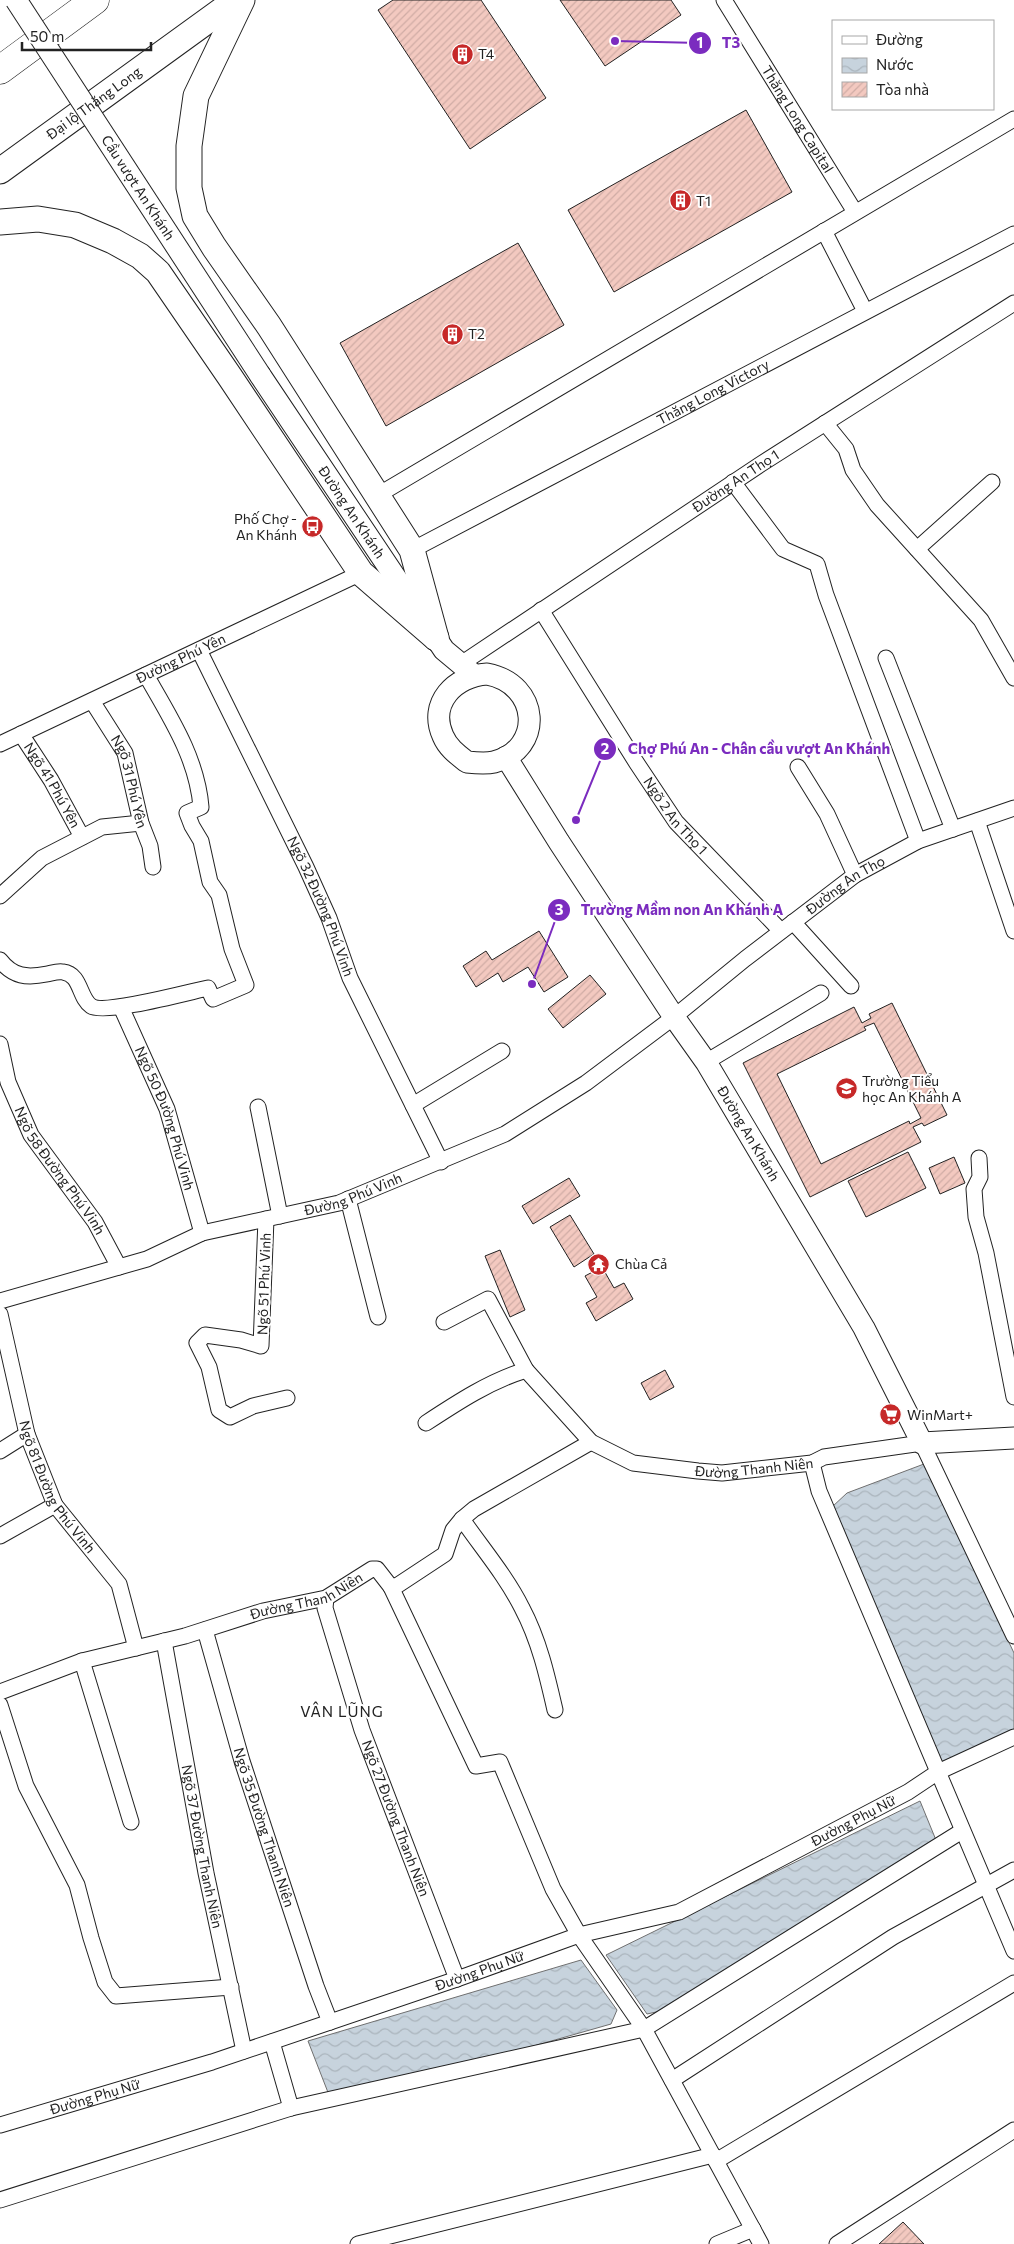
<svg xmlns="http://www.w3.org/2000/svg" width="1014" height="2244" font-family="Commissioner,sans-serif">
  <defs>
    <pattern id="water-waves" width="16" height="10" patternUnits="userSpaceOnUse" patternTransform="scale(1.25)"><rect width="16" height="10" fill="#c7d3dd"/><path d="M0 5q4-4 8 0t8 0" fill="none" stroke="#abb5bd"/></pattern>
    <pattern id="building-hatch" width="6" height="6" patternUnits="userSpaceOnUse" patternTransform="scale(1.25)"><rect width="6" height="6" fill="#f3c9c0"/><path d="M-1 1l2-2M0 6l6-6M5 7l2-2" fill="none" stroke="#d0aca5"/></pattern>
  </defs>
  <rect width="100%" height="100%" fill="#fff"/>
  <g fill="url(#water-waves)" stroke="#6f6f6f">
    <polygon points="924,1464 1014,1653 1014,1735 950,1768 934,1759 832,1507 847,1493"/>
    <polygon points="920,1801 938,1845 665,2010 647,2014 606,1955"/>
    <polygon points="581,1960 617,2010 611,2024 372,2092 329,2095 308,2041"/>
  </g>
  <g fill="url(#building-hatch)" stroke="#222" fill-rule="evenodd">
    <polygon points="393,0 481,0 546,98 470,149 378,10"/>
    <polygon points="560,0 671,0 681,15 605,66"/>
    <polygon points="746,110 792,192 614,292 568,210"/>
    <polygon points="518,243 564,325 386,426 340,343"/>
    <polygon points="539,931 568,977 544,992 528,967 503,982 498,973 476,987 463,966 486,951 492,960"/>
    <polygon points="590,975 606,994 563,1028 548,1009"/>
    <path d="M892,1003L947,1115L924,1126L922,1123L913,1127L921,1142L810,1197L743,1063L854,1007L862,1023L871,1018L869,1014ZM874,1023L921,1118L910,1124L909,1121L821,1164L777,1074L866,1030L864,1027Z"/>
    <polygon points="908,1152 926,1188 866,1217 848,1181"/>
    <polygon points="954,1157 965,1183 940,1194 929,1168"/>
    <polygon points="569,1178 580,1196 533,1224 522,1206"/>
    <polygon points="570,1215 594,1254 574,1267 550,1227"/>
    <polygon points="500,1250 525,1310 510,1317 485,1256"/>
    <polygon points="602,1267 614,1288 624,1283 633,1299 596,1321 586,1303 597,1297 585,1276"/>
    <polygon points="665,1370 674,1387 650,1400 641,1383"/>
    <polygon points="903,2222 924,2244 879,2244"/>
  </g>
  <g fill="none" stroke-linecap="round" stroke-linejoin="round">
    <defs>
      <g id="street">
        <path id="s1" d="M724,0L855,212"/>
        <polyline points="824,231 865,311"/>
        <polyline points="825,423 846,449 853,470 877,505 981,620 1014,678"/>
        <polyline points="733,482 783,549 817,564 826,595 918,841"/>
        <polyline points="378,495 1014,119"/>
        <polyline points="917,549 992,482"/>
        <path id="s2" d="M412,550L1014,234"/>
        <path id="s3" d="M541,610L636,762L676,822L781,931"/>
        <path id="s4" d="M199,650L306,867L329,918L350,978L441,1162"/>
        <polyline points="886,658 953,829"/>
        <path id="s5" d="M461,664L761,464L1014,303"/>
        <path id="s6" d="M92,701L125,753L141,823L150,846L153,867"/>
        <path id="s7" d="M21,734L51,780L82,837"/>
        <path id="s8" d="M0,744L361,573"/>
        <polyline points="798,767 827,814 855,875"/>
        <polyline points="977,821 1014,931"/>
        <polyline points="0,896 42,858 102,827 141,823"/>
        <polyline points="793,922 851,986"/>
        <path d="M0,960C13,977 27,978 47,974C52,973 58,971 63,972C81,974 79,998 91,1006C104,1015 189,992 208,988L213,999L246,985L232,949L219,895L210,882L201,841L192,826L187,813L201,807C197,758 170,717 146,675"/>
        <path id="s9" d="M121,1007L167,1109L202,1233"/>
        <path id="s10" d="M0,1044L8,1082L31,1135L95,1222L119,1267"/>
        <polyline points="706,1062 821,993"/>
        <polyline points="413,1105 502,1051"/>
        <polyline points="258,1107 280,1216"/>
        <polyline points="979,1158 980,1177 974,1189 976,1217 986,1253 1014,1397"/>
        <polyline points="348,1199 378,1317"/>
        <polyline points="266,1219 261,1346 241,1340 205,1335 197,1343 209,1367 219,1410 230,1417 253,1406 287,1398"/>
        <path id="s11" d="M0,1301L147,1259L202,1233L339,1203L505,1134L586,1083L674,1017L745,959L855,875L918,841L1014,808"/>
        <path id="s12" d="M0,1314L27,1434L55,1505L119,1584L136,1648"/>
        <path id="s13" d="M444,1322L488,1299L526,1370L591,1442L633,1463L698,1471L722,1473L812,1463L824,1457L922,1443L1014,1636"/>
        <path d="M426,1423C458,1402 490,1381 526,1370"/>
        <polyline points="0,1451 27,1434"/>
        <polyline points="812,1463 819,1491 1014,1951"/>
        <path d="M462,1519C482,1548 506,1576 522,1608C539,1640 547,1675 555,1710"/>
        <polyline points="0,1536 55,1505"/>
        <polyline points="391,1587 476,1766 500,1762 553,1889 579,1935 644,2029 761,2244"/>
        <path id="s14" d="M326,1598L325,1608L362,1730L457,1979"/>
        <path id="s15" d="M205,1630L242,1761L316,1986L330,2022"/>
        <path id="s16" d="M164,1641L206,1873L244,2051"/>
        <polyline points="82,1661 131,1822"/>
        <path id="s17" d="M0,1692L82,1661L185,1636L263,1611L326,1598L372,1569H377L391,1587L398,1585L445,1554L453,1530L462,1519L474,1509L591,1442"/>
        <polyline points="0,1705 26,1786 77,1885 91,1938 105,1982 116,1996 231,1987"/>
        <polyline points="272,2042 291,2108"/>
        <polyline points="672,2080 893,1937 1014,1870"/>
        <path id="s18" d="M0,2125L212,2062L457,1979L579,1935L679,1912L908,1792L938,1772L1014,1737"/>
        <polyline points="716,2161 1014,1983"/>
        <polyline points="0,2200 291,2108 644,2029 962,1831"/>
        <polyline points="358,2244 713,2155"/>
        <polyline points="717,2244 753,2229"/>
        <polyline points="837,2244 1014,2130"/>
      </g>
      <g id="secondary">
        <path id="s19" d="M260,375L444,650L474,675"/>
        <path d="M487,674C540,684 544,749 494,762C486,764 476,763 467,762C458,755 448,748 443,736C428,703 455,676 487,674Z"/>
        <path id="s20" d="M506,757L559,842L674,1017L706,1062L864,1328L922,1443L1014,1438"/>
      </g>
      <g id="primary">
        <polyline points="242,0 196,96 189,146 189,188 195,216 214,247 269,326 412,550 436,638"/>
        <path id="s21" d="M0,171L236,0"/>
        <polyline points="0,222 38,219 75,225 113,241 140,256 158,272 230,377 361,573 436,638"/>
      </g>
      <polyline id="highway" points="0,70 95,0"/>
    </defs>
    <use href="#street" stroke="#222" stroke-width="17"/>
    <use href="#secondary" stroke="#222" stroke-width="23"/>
    <use href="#primary" stroke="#222" stroke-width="27"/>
    <use href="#highway" stroke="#222" stroke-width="29"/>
    <use href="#street" stroke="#fff" stroke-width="15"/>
    <use href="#secondary" stroke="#fff" stroke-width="21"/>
    <use href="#primary" stroke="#fff" stroke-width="25"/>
    <use href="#highway" stroke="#fff" stroke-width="28"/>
    <defs>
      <g id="secondary-bridge">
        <path id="s22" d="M16,0L260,375"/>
      </g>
    </defs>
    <use href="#secondary-bridge" stroke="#222" stroke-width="23" stroke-linecap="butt"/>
    <use href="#secondary-bridge" stroke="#fff" stroke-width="21"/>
  </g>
  <defs>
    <symbol id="building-disc" viewBox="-11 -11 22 22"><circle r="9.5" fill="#c62828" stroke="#fff"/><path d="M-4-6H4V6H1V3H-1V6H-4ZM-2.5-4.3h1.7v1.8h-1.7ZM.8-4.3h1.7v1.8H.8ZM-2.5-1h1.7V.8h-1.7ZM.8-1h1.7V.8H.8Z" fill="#fff"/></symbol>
    <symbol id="bus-disc" viewBox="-11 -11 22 22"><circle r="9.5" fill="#c62828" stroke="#fff"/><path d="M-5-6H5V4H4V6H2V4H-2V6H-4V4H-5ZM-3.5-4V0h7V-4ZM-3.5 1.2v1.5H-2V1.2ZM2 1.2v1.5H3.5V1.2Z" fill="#fff"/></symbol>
    <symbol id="school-disc" viewBox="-11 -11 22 22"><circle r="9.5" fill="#c62828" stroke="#fff"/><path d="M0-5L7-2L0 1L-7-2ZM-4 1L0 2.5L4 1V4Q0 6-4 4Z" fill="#fff"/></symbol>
    <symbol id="temple-disc" viewBox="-11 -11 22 22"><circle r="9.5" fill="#c62828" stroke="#fff"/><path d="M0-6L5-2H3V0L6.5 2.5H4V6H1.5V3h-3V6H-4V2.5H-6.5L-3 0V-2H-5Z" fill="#fff"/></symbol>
    <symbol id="supermarket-disc" viewBox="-11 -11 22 22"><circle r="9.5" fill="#c62828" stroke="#fff"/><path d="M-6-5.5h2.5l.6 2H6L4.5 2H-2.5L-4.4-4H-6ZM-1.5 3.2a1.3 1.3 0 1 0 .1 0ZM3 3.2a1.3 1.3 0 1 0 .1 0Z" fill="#fff"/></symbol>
  </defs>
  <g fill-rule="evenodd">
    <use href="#building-disc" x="450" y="42" width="25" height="25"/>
    <use href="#building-disc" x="668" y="188" width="25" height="25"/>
    <use href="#building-disc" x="440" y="322" width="25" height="25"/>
    <use href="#bus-disc" x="300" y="514" width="25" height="25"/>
    <use href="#school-disc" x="834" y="1076" width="25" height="25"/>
    <use href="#temple-disc" x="586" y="1252" width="25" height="25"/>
    <use href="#supermarket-disc" x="878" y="1402" width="25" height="25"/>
  </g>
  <g text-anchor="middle" stroke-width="4" stroke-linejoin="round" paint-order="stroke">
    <g font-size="14" fill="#222" stroke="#fff" text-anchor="start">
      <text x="478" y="59">T4</text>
      <text x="696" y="206">T1</text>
      <text x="468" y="339">T2</text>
      <text x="297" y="524" text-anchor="end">Phố Chợ -<tspan x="297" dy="16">An Khánh</tspan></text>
      <text x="862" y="1086">Trường Tiểu<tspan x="862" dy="16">học An Khánh A</tspan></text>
      <text x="615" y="1269">Chùa Cả</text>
      <text x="907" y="1420">WinMart+</text>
    </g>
    <g font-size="14" fill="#222" stroke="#fff">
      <text dy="5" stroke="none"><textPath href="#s21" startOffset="116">Đại lộ Thăng Long</textPath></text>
      <text dy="5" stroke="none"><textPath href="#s1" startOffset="140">Thăng Long Capital</textPath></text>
      <text dy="5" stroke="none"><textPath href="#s22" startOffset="224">Cầu vượt An Khánh</textPath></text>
      <text dy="5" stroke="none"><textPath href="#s2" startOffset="340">Thăng Long Victory</textPath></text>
      <text dy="5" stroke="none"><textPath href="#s5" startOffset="330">Đường An Thọ 1</textPath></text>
      <text dy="5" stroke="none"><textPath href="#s19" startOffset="165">Đường An Khánh</textPath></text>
      <text dy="5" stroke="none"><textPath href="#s8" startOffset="200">Đường Phú Yên</textPath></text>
      <text dy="5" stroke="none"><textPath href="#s6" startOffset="90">Ngõ 31 Phú Yên</textPath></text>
      <text dy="5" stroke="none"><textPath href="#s7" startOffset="60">Ngõ 41 Phú Yên</textPath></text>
      <text dy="5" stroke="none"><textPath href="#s3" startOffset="246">Ngõ 2 An Thọ 1</textPath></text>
      <text dy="5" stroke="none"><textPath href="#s11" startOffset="956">Đường An Thọ</textPath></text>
      <text dy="5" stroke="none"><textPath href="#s4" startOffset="284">Ngõ 32 Đường Phú Vinh</textPath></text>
      <text dy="5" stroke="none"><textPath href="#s9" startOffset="120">Ngõ 50 Đường Phú Vinh</textPath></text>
      <text dy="5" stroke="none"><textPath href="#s20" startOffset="448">Đường An Khánh</textPath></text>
      <text dy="5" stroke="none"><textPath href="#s10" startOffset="142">Ngõ 58 Đường Phú Vinh</textPath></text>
      <text dy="5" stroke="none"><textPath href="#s11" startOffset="370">Đường Phú Vinh</textPath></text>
      <text transform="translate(264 1284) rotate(-88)" y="5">Ngõ 51 Phú Vinh</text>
      <text dy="5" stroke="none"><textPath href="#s13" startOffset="396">Đường Thanh Niên</textPath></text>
      <text dy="5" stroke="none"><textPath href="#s12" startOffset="184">Ngõ 81 Đường Phú Vinh</textPath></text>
      <text dy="5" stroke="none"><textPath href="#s17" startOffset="322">Đường Thanh Niên</textPath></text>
      <text dy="5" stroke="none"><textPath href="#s14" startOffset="232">Ngõ 27 Đường Thanh Niên</textPath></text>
      <text dy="5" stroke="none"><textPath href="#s18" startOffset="909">Đường Phụ Nữ</textPath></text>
      <text dy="5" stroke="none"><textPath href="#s15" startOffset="206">Ngõ 35 Đường Thanh Niên</textPath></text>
      <text dy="5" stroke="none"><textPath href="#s16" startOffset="209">Ngõ 37 Đường Thanh Niên</textPath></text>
      <text dy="5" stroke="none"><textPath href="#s18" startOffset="504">Đường Phụ Nữ</textPath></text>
      <text dy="5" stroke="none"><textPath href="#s18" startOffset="99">Đường Phụ Nữ</textPath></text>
    </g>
    <g font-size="15" letter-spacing="1" fill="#222" stroke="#fff">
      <text x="342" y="1717">VÂN LŨNG</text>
    </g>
  </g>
  <path fill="none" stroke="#7b2cbf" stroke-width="2" d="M615 41L700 43M576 820L605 749M532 984L559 910"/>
  <g fill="#7b2cbf" stroke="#fff" stroke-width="2">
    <circle cx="615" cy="41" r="5"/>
    <circle cx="576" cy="820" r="5"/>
    <circle cx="532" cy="984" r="5"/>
    <circle cx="700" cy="43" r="12"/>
    <circle cx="605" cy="749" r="12"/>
    <circle cx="559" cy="910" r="12"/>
  </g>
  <g font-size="15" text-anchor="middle" font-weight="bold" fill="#fff">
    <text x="700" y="48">1</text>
    <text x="605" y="754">2</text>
    <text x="559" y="915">3</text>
  </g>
  <g font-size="15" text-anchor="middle" font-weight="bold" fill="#7b2cbf" stroke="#fff" stroke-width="4" stroke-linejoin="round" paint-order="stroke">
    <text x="731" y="48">T3</text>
    <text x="759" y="754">Chợ Phú An - Chân cầu vượt An Khánh</text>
    <text x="682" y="915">Trường Mầm non An Khánh A</text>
  </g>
  <rect x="832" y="20" width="162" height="90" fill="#ffffff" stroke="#a7a7a7"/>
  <rect x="842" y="36" width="25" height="8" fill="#ffffff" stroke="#a7a7a7"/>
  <text x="876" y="45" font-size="15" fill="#222222">Đường</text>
  <rect x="842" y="58" width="25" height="15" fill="url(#water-waves)" stroke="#a7a7a7"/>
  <text x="876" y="70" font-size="15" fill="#222222">Nước</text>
  <rect x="842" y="82" width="25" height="15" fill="url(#building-hatch)" stroke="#a7a7a7"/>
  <text x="876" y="95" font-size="15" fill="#222222">Tòa nhà</text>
  <path d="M22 42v8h129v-8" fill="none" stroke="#222222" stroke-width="2.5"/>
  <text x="30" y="42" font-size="15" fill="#222222" stroke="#ffffff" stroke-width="4" paint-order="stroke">50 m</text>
</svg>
